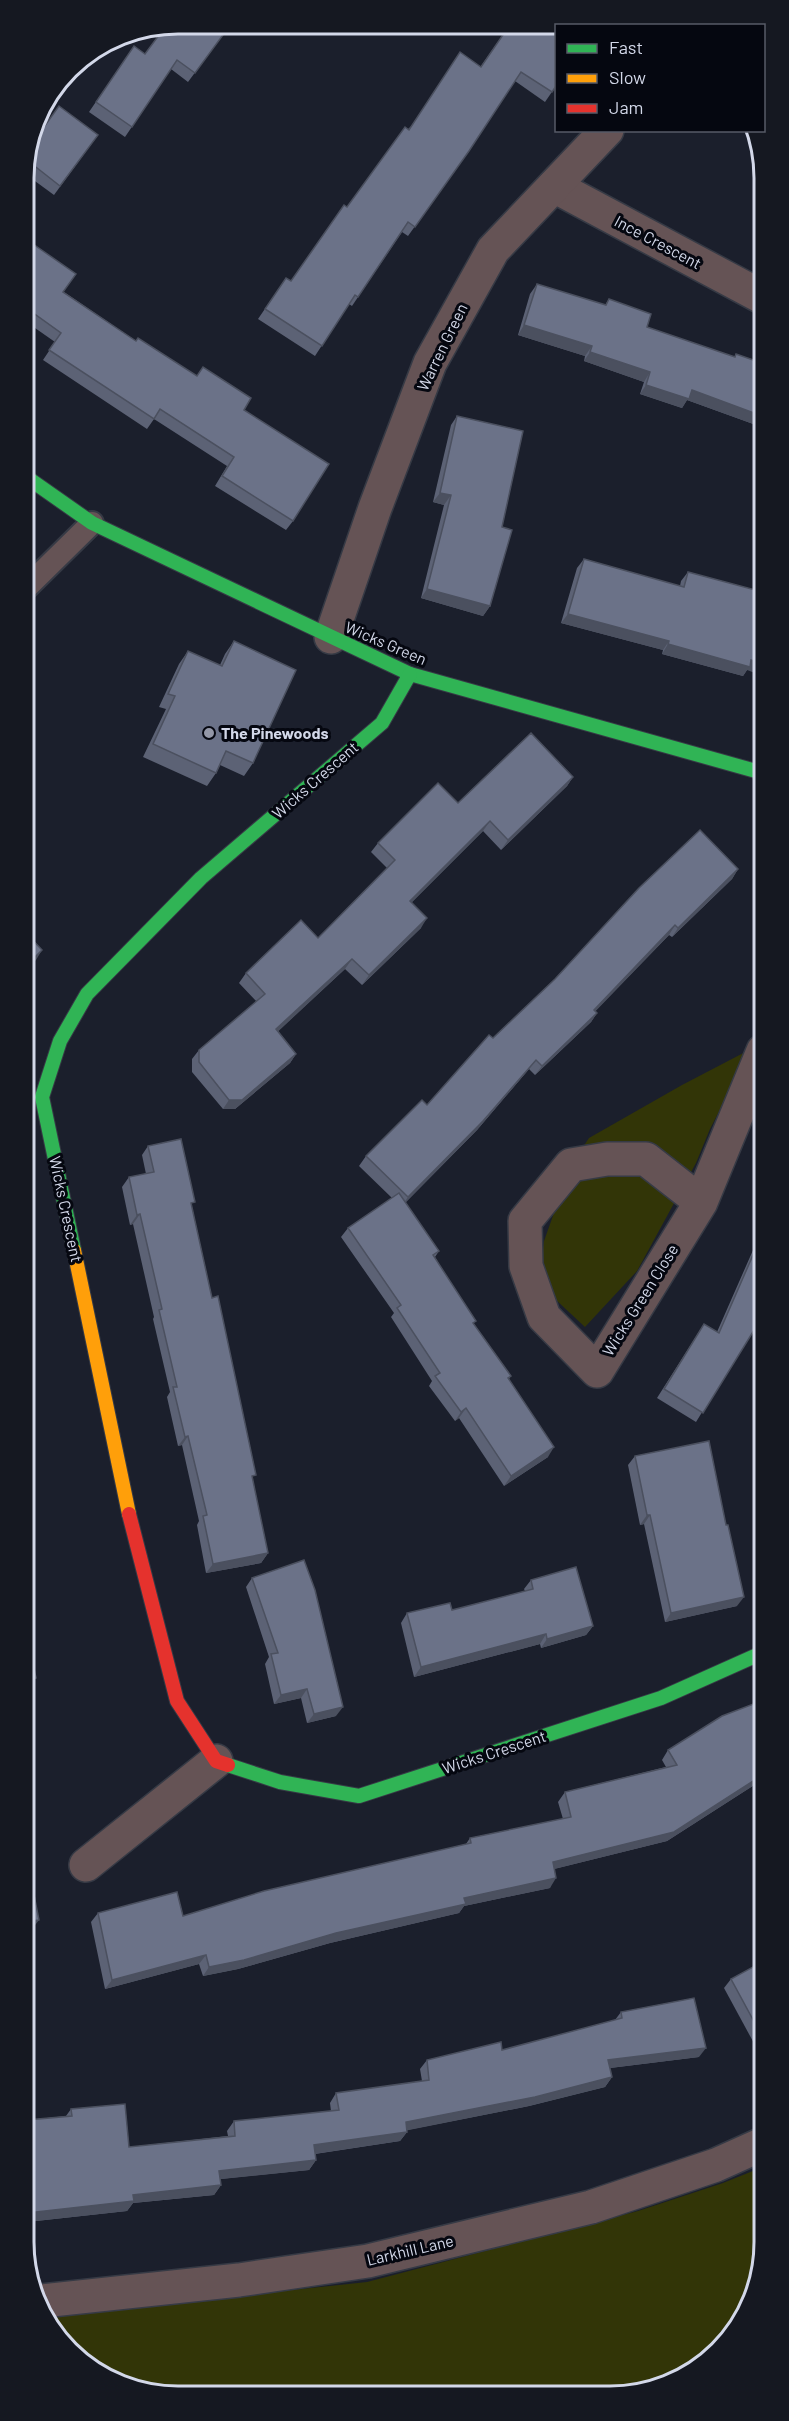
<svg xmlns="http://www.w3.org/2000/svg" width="789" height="2421" font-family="Barlow,sans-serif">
  <rect width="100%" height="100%" fill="#1b1f2c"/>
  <g fill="#323507">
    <polygon points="751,1049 710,1129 696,1163 637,1271 585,1327 555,1299 541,1265 544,1241 571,1165 589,1138 682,1085"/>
    <polygon points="765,2166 765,2252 753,2301 726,2345 687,2376 640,2394 149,2394 69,2352 50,2316 367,2282 638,2211 723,2183"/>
  </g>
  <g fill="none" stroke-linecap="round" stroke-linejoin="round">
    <defs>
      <polyline id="lane" points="25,589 92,523"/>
      <g id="street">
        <polyline points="554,186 762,297"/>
        <polyline points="331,637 375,508 430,363 493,250 607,130"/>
        <polyline points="701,1202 646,1159 607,1159 571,1165 525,1221 526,1266 544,1317 597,1371 701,1202 763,1051"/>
        <polyline points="86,1865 216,1761"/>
        <polyline points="42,2301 239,2280 368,2261 591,2207 716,2165 765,2143"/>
      </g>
      <g id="fast">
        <polyline points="25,476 92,523 410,674 763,773"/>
        <polyline points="74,1250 42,1097 60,1041 87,994 201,878 382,723 410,674"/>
        <polyline points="228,1765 280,1782 359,1796 661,1698 764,1652"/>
      </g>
      <polyline id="slow" points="74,1250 129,1514"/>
      <polyline id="jam" points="129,1514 177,1701 216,1761 228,1765"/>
    </defs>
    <use href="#lane" stroke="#363a45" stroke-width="26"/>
    <use href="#street" stroke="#363a45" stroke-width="36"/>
    <use href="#fast" stroke="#363a45" stroke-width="16"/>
    <use href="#slow" stroke="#363a45" stroke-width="16"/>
    <use href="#jam" stroke="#363a45" stroke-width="16"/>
    <use href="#lane" stroke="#655355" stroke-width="22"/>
    <use href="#street" stroke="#655355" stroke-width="33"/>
    <use href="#fast" stroke="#30b455" stroke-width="14"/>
    <use href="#slow" stroke="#ff9f0a" stroke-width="14"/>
    <use href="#jam" stroke="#e5322d" stroke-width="14"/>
  </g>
  <g fill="#5c6275">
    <polygon points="231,24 188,82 171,69 125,137 89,112 134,46 145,54"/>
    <polygon points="509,26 556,86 545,102 515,81 469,151 408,236 402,232 352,306 349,304 315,356 258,319 286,278 291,281 347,207 408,129 481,66"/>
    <polygon points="98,135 54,195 24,173 24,168 31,145"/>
    <polygon points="24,257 64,292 136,341 244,410 293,521 286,530 215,486 227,466 154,419 147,429 43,360 55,342 25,321"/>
    <polygon points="537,284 605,305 609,299 647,327 734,357 736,354 756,425 687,400 682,408 640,394 644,382 584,361 585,356 518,335 530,294"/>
    <polygon points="457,416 502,527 490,606 483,616 421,598 444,505 433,502 451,425"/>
    <polygon points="584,559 680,586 681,581 688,572 747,670 743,676 662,654 663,650 561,623 577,568"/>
    <polygon points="234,641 253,763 244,776 220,765 216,773 207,786 143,757 166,709 159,707 179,664 188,651 220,665 225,654"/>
    <polygon points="573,777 567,786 501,850 483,831 412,902 421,928 362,985 345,969 278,1031 296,1054 290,1063 235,1109 223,1109 192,1072 192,1059 199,1050 257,1002 239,983 246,973 318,938 387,868 371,852 378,843 458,803"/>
    <polygon points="738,869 732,879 672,937 669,935 595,1011 597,1013 591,1022 535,1075 529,1069 477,1130 405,1203 439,1251 435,1257 474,1324 511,1376 509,1379 548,1457 504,1486 459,1418 455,1421 429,1386 432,1381 391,1317 394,1313 341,1237 348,1228 392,1198 359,1166 366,1156 427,1105 493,1038"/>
    <polygon points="148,1146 192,1207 252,1479 268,1553 261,1563 206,1573 197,1525 199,1521 182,1445 178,1446 167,1397 170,1392 153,1319 154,1317 133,1224 130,1225 122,1187 129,1177 146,1174 142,1155"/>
    <polygon points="763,1228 764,1318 761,1317 696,1422 657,1398 704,1324 717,1332 761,1232"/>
    <polygon points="635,1456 737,1606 665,1622 644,1524 640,1525 628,1465"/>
    <polygon points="252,1578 336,1716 307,1723 301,1698 274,1704 265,1664 269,1657 246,1587"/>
    <polygon points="531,1580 593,1626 586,1635 541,1648 540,1644 414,1677 401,1623 407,1613 452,1610 525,1591 524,1589"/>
    <polygon points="764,1700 764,1785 762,1780 667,1841 554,1869 550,1888 464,1906 459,1913 330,1943 238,1969 203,1976 199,1964 105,1989 91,1922 98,1913 183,1916 466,1844 470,1838 563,1819 558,1802 565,1792 666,1767 662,1760 668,1750"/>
    <polygon points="764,1961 764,2056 762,2058 724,1988 731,1979"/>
    <polygon points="621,2012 699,2057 610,2068 612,2077 605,2087 529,2106 407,2130 407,2132 400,2141 315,2154 316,2160 309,2170 220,2179 221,2185 214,2195 133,2203 127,2211 27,2222 27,2120 66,2116 71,2109 129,2147 228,2136 227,2131 234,2121 331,2111 330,2103 336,2093 422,2081 420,2069 427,2060 502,2050 615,2020"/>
  </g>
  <g fill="#4b505f">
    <polygon points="524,325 592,346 585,356 518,335"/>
    <polygon points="590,352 650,372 644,382 584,361"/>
    <polygon points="646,385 692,390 762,416 756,425 687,400 682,408 640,394"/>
    <polygon points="440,493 451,495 444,505 433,502"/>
    <polygon points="427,589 490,606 483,616 421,598"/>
    <polygon points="568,614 669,641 663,650 561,623"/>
    <polygon points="668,644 751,660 763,664 763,676 747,670 743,676 662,654"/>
    <polygon points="573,777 567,786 501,850 508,840"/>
    <polygon points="490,821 483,831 404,910 410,901"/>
    <polygon points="738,869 732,879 672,937 678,928"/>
    <polygon points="427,918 421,928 362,985 369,975"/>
    <polygon points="675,925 669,935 588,1019 594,1010"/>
    <polygon points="42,950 36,960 25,970 25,967"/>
    <polygon points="352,959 345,969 270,1039 276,1029"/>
    <polygon points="597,1013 591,1022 535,1075 542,1066"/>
    <polygon points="296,1054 290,1063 235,1109 223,1109 229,1100"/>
    <polygon points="536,1060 529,1069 477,1130 401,1207 408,1197"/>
    <polygon points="140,1214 133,1224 130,1225 137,1215"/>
    <polygon points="466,1408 459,1418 455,1421 461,1412"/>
    <polygon points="188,1436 182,1445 178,1446 185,1437"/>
    <polygon points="554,1447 548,1457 504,1486 511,1476"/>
    <polygon points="647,1515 650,1515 644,1524 640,1525"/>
    <polygon points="31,1517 26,1524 26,1518"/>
    <polygon points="268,1553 261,1563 206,1573 213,1564"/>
    <polygon points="744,1597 737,1606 665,1622 671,1613"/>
    <polygon points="593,1626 586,1635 541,1648 547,1639"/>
    <polygon points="546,1634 540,1644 414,1677 421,1667"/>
    <polygon points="36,1678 29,1687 26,1688 26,1680"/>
    <polygon points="307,1689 301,1698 274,1704 281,1695"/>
    <polygon points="343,1707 336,1716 307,1723 314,1714"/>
    <polygon points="764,1774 764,1778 762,1780 667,1841 546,1871 553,1862"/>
    <polygon points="556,1878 550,1888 464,1906 459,1913 330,1943 238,1969 203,1976 209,1967 464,1898"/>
    <polygon points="39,1920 32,1929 26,1930 26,1922"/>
    <polygon points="206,1955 199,1964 105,1989 112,1980"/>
    <polygon points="706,2048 699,2057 602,2069 608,2060"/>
    <polygon points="612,2077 605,2087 529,2106 399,2132 406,2122"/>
    <polygon points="407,2132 400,2141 307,2155 314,2145"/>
    <polygon points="316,2160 309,2170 212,2180 219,2171"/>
    <polygon points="221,2185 214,2195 133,2203 127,2211 27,2222 27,2213 133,2195"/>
  </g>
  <g fill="#6b7288" stroke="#4b505f" stroke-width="1.5">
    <polygon points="178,24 231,24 195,73 177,60 132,127 96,102 134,46 145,54 165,27"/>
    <polygon points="509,26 556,26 556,86 552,92 521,72 469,151 415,227 408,222 358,297 355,295 322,346 265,309 286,278 291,281 344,205 347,207 405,127 409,130 460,52 481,67"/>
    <polygon points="59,106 98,135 60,186 27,160 31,145"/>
    <polygon points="33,244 76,274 63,292 136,341 138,338 197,376 203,367 251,398 244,410 329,464 293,521 222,476 234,457 160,409 154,419 49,350 61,333 25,307 24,257"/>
    <polygon points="537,284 606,305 609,299 651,314 647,327 735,357 736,354 762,363 762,416 692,390 689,399 646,385 650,372 590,352 592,346 524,325"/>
    <polygon points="457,416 523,431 502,527 512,530 490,606 427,589 451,495 440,493"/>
    <polygon points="584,559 684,587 688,572 763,592 763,664 751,660 750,667 668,644 669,641 568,614"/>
    <polygon points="234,641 296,670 253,763 226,751 216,773 153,744 175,696 168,694 188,651 222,666"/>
    <polygon points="531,733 573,777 508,840 490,821 410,901 427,918 369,975 352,959 276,1029 296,1054 242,1100 229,1100 199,1062 199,1050 265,994 246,973 301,920 318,938 395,860 378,843 438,783 458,803"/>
    <polygon points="700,830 738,869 678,928 675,925 594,1010 597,1013 542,1066 536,1060 483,1121 408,1197 366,1156 422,1100 427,1105 489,1035 493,1038 555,979 639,888"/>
    <polygon points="25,932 42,950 25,967"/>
    <polygon points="181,1139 195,1202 191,1203 212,1298 218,1296 256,1475 252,1476 268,1553 213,1564 203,1516 207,1515 188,1436 185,1437 173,1387 177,1387 159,1310 162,1309 140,1214 137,1215 129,1177 154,1172 148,1146"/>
    <polygon points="399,1193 439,1251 433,1255 476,1321 473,1323 511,1376 508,1378 554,1447 511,1476 466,1408 461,1412 435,1376 440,1373 397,1308 401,1305 348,1228"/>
    <polygon points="763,1232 764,1314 703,1413 664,1389 704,1324 719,1333"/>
    <polygon points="26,1420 30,1439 26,1440"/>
    <polygon points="709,1441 726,1525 728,1525 744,1597 671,1613 650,1515 647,1515 635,1456"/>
    <polygon points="26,1497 31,1517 26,1518"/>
    <polygon points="304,1560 315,1590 343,1707 314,1714 307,1689 281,1695 271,1654 278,1653 252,1578"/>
    <polygon points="576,1567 593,1626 547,1639 546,1634 421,1667 407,1613 450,1603 452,1610 533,1589 531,1580"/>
    <polygon points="26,1580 31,1601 26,1602"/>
    <polygon points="26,1633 36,1678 26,1680"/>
    <polygon points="764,1700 764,1774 674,1832 553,1862 556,1878 464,1898 466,1904 336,1933 244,1960 209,1967 206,1955 112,1980 98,1913 177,1892 183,1916 264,1891 471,1843 470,1838 571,1817 565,1792 677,1765 668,1750 722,1716"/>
    <polygon points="26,1855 39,1920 26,1922"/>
    <polygon points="764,1961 764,2040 731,1979"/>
    <polygon points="694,1998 706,2048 608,2060 612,2077 535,2097 406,2122 407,2132 314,2145 316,2160 219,2171 221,2185 133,2195 134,2201 27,2213 27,2120 72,2116 71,2109 125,2104 129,2147 235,2136 234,2121 339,2110 336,2093 429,2080 427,2060 501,2042 502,2050 622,2018 621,2012"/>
  </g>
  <circle fill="#9397a7" stroke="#050710" stroke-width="2" cx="209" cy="733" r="6"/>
  <g text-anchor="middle" stroke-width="6" stroke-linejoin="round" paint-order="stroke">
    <g font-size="16" fill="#d3d8e9" stroke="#050710">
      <text transform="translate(658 242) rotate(28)" y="6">Ince Crescent</text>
      <text transform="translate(442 347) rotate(-64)" y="6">Warren Green</text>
      <text transform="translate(386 643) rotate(23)" y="6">Wicks Green</text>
      <text transform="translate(315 780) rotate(-41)" y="6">Wicks Crescent</text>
      <text transform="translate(66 1209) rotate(78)" y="6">Wicks Crescent</text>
      <text transform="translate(640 1300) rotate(-58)" y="6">Wicks Green Close</text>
      <text transform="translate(494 1752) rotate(-18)" y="6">Wicks Crescent</text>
      <text transform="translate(410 2250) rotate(-13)" y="6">Larkhill Lane</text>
    </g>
    <g font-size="16" font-weight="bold" fill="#d3d8e9" stroke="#050710" text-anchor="start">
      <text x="221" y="739">The Pinewoods</text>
    </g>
  </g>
  <path d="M0 0H789V2421H0ZM178 34H610A144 144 0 0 1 754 178V2242A144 144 0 0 1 610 2386H178A144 144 0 0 1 34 2242V178A144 144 0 0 1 178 34Z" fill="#151821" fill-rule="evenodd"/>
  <path fill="none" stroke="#d3d8e9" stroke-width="3" d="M178 34H610A144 144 0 0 1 754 178V2242A144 144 0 0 1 610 2386H178A144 144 0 0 1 34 2242V178A144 144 0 0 1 178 34Z"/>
  <rect x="555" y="24" width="210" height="108" fill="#050710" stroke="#575b67" stroke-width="1.5"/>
  <rect x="567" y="44" width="30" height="9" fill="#30b455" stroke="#575b67" stroke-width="1.5"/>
  <text x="609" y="54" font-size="18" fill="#d3d8e9">Fast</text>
  <rect x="567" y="74" width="30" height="9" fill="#ff9f0a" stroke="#575b67" stroke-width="1.5"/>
  <text x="609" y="84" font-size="18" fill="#d3d8e9">Slow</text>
  <rect x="567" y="104" width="30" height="9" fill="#e5322d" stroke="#575b67" stroke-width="1.5"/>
  <text x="609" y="114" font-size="18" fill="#d3d8e9">Jam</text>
</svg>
